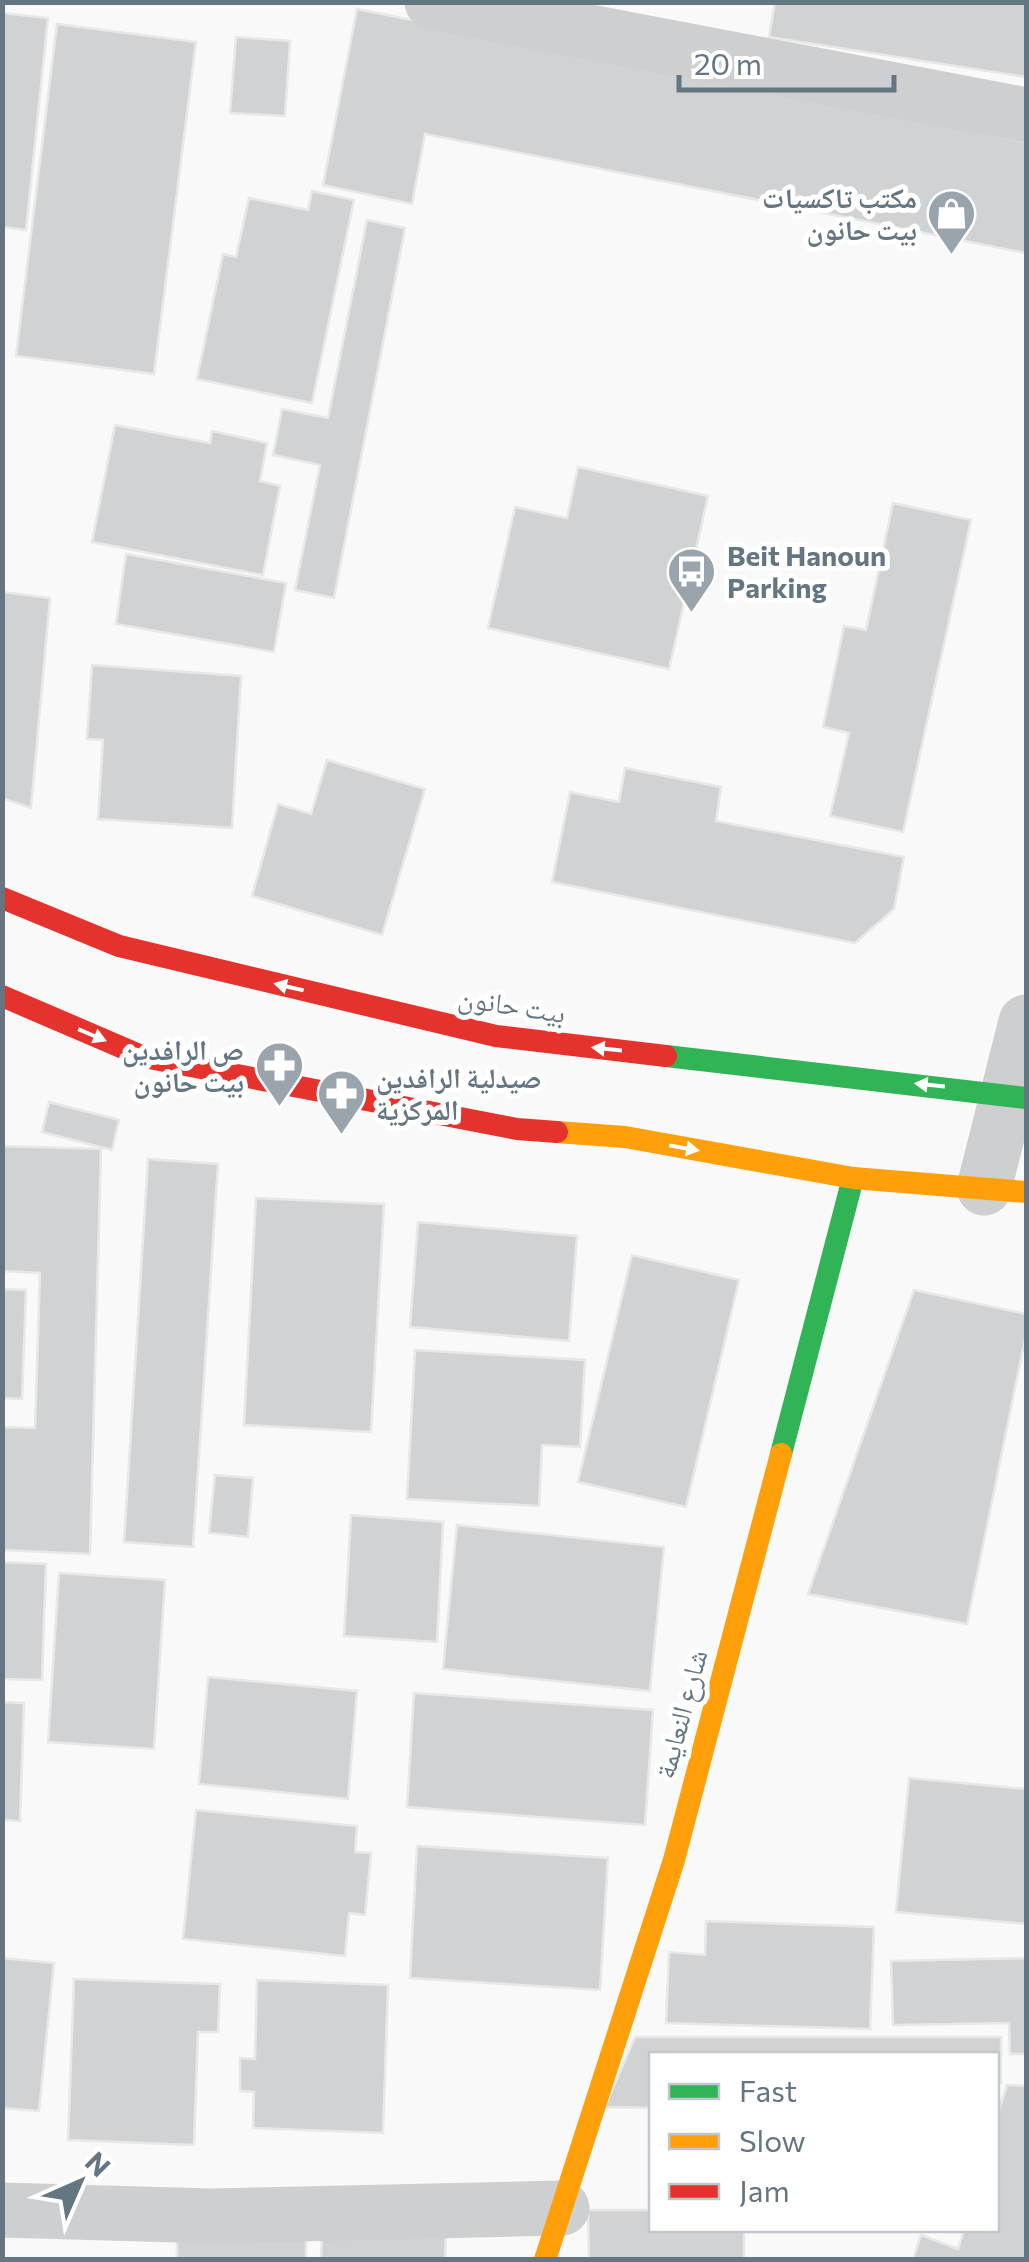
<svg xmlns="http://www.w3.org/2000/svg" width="1029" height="2262" font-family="Commissioner,'Noto Naskh Arabic',sans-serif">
  <rect width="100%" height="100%" fill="#f9f9f9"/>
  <g fill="#d0d2d3" stroke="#e8e8e8" stroke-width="2.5">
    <polygon points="775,2 1026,2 1026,77 769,37"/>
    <polygon points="357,9 1026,142 1026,253 425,134 412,204 323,185"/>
    <polygon points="2,13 48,18 26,230 2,227"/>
    <polygon points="57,24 196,42 154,374 16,356"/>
    <polygon points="236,37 290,41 285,116 230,113"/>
    <polygon points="312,191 354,200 312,403 197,379 223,254 236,257 249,198 308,210"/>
    <polygon points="367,220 405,228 334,598 295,590 320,465 273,455 282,409 328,418"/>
    <polygon points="115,425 210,443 212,431 267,443 260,481 280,486 263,575 92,542"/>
    <polygon points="578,467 708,496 669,669 488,628 515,507 567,518"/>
    <polygon points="893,503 971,520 903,832 830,816 849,733 823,727 844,626 866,630"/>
    <polygon points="126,554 286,583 274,652 116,624"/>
    <polygon points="2,592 50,598 31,808 2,798"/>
    <polygon points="92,665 241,676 232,828 98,819 103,740 87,739"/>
    <polygon points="327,760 425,789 382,935 252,896 278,804 311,814"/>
    <polygon points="625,768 721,787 716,821 904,857 894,909 855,943 552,882 570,792 619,802"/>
    <polygon points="49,1102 119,1120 112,1150 42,1132"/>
    <polygon points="2,1146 101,1149 90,1554 2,1550 2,1427 35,1428 40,1273 2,1271"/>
    <polygon points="148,1159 218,1164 193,1547 124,1542"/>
    <polygon points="256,1198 384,1204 371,1432 244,1425"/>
    <polygon points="418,1222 577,1236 569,1341 410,1327"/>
    <polygon points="632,1255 739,1280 686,1507 578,1482"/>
    <polygon points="2,1289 26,1290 22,1399 2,1398"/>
    <polygon points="914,1290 1026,1314 1026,1334 967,1624 808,1594"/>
    <polygon points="415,1350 585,1360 580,1447 542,1445 539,1506 407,1499"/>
    <polygon points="215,1475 253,1478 248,1537 209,1533"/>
    <polygon points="351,1515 443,1522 437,1642 344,1636"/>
    <polygon points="457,1525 664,1547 650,1691 443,1669"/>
    <polygon points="2,1562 46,1564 42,1680 2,1679"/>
    <polygon points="59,1573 165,1580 154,1749 48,1742"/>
    <polygon points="208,1677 357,1691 348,1799 199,1784"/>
    <polygon points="414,1693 653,1710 645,1825 407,1807"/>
    <polygon points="2,1702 24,1703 20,1821 2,1820"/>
    <polygon points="909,1778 1026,1789 1026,1924 896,1912"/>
    <polygon points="196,1810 357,1826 355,1852 371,1853 365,1915 349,1913 345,1956 183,1939"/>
    <polygon points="417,1846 608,1858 600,1990 410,1978"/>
    <polygon points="706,1921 874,1927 870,2029 666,2023 669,1952 705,1955"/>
    <polygon points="2,1958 54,1963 39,2111 2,2108"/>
    <polygon points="1026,1958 1026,2054 1010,2054 1009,2023 893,2025 891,1961"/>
    <polygon points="74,1979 220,1984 218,2032 198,2032 194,2145 68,2140"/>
    <polygon points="257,1980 388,1985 383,2133 253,2128 254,2092 240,2091 240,2058 255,2059"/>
    <polygon points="635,2037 1001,2037 1001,2083 996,2083 996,2054 652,2054 652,2108 605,2107"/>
    <polygon points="1007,2085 1026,2086 1026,2260 913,2260 921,2235 958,2249 964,2230 996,2230 996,2119"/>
    <polygon points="588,2210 652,2210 652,2230 744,2230 744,2260 589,2260"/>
    <polygon points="322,2232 446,2235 445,2260 321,2260"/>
    <rect x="177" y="2236" width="129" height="24"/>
  </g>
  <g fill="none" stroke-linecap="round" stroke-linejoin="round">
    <g stroke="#cecfd0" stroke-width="55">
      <polyline points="432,2 1026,115"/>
      <polyline points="984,1188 1026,1022"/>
      <polyline points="2,2210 211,2216 562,2208"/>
    </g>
    <g stroke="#30b455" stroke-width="22">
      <polyline points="666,1056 1026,1098"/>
      <polyline points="781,1454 853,1178"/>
    </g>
    <g stroke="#ff9f0a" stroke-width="22">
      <polyline points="557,1132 625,1137 853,1178 1026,1192"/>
      <polyline points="545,2260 674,1860 781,1454"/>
    </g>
    <g stroke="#e5322d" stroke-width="22">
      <polyline points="2,898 119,946 496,1036 666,1056"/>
      <polyline points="2,996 144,1057 517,1129 557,1132"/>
    </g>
  </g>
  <defs><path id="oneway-solid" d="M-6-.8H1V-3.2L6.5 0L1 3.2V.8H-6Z" transform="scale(2.5)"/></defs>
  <g fill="#fff">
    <use href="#oneway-solid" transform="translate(289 987) rotate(-167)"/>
    <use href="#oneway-solid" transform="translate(92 1035) rotate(23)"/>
    <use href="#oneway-solid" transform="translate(607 1049) rotate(-174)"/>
    <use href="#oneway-solid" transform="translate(930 1085) rotate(-174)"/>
    <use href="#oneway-solid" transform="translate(684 1148) rotate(10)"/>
  </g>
  <defs>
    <symbol id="shop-pin" viewBox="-11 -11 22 30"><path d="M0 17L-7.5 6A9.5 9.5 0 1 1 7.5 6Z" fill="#99a4ac" stroke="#fff"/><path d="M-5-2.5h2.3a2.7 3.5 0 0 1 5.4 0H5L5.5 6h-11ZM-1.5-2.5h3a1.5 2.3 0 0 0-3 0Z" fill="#fff"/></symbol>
    <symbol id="bus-pin" viewBox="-11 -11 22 30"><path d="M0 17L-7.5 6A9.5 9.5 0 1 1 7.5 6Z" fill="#99a4ac" stroke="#fff"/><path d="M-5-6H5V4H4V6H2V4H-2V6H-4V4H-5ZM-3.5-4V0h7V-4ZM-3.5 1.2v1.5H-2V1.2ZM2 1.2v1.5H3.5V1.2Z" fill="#fff"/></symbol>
    <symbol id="pharmacy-pin" viewBox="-11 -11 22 30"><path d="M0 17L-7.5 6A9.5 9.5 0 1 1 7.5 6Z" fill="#99a4ac" stroke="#fff"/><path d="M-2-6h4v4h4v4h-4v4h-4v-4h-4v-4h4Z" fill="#fff"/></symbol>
  </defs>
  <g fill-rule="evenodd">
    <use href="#shop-pin" x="924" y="186" width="55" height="75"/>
    <use href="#bus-pin" x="664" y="544" width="55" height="75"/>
    <use href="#pharmacy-pin" x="252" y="1038" width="55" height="75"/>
    <use href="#pharmacy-pin" x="314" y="1066" width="55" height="75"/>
  </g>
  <g text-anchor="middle" stroke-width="10" stroke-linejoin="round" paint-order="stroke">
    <g font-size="28" font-weight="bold" fill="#657683" stroke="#fff" text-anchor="end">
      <text x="917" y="208">مكتب تاكسيات<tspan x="917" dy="32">بيت حانون</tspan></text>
      <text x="727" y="566" text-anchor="start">Beit Hanoun<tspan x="727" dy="32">Parking</tspan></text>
      <text x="244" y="1060">ص الرافدين<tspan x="244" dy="32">بيت حانون</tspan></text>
      <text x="376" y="1088" text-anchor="start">صيدلية الرافدين<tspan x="376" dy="32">المركزية</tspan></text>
    </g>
    <g font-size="28" fill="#657683" stroke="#fff">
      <text transform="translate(512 1005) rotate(9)" y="10">بيت حانون</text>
      <text transform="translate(681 1714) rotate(-75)" y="10">شارع النعايمة</text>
    </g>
  </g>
  <rect width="1029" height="2262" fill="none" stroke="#657683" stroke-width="10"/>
  <rect x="649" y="2052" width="350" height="180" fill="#ffffff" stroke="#c1c8cd" stroke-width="2.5"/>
  <rect x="669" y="2084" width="50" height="15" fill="#30b455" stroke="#c1c8cd" stroke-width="2.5"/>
  <text x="739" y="2102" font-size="30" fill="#657683">Fast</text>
  <rect x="669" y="2134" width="50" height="15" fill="#ff9f0a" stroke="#c1c8cd" stroke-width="2.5"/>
  <text x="739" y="2152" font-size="30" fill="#657683">Slow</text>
  <rect x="669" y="2184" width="50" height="15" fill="#e5322d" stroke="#c1c8cd" stroke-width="2.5"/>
  <text x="739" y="2202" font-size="30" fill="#657683">Jam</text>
  <g transform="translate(80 2182) rotate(45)" stroke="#ffffff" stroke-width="8" paint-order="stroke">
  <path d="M0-8L18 38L0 25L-18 38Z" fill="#657683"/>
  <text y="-15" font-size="28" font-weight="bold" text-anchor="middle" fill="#657683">N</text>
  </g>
  <path d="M679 75v15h215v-15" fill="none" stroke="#657683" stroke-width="5"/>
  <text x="694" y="75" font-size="30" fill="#657683" stroke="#ffffff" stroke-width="8" paint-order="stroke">20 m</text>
</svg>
